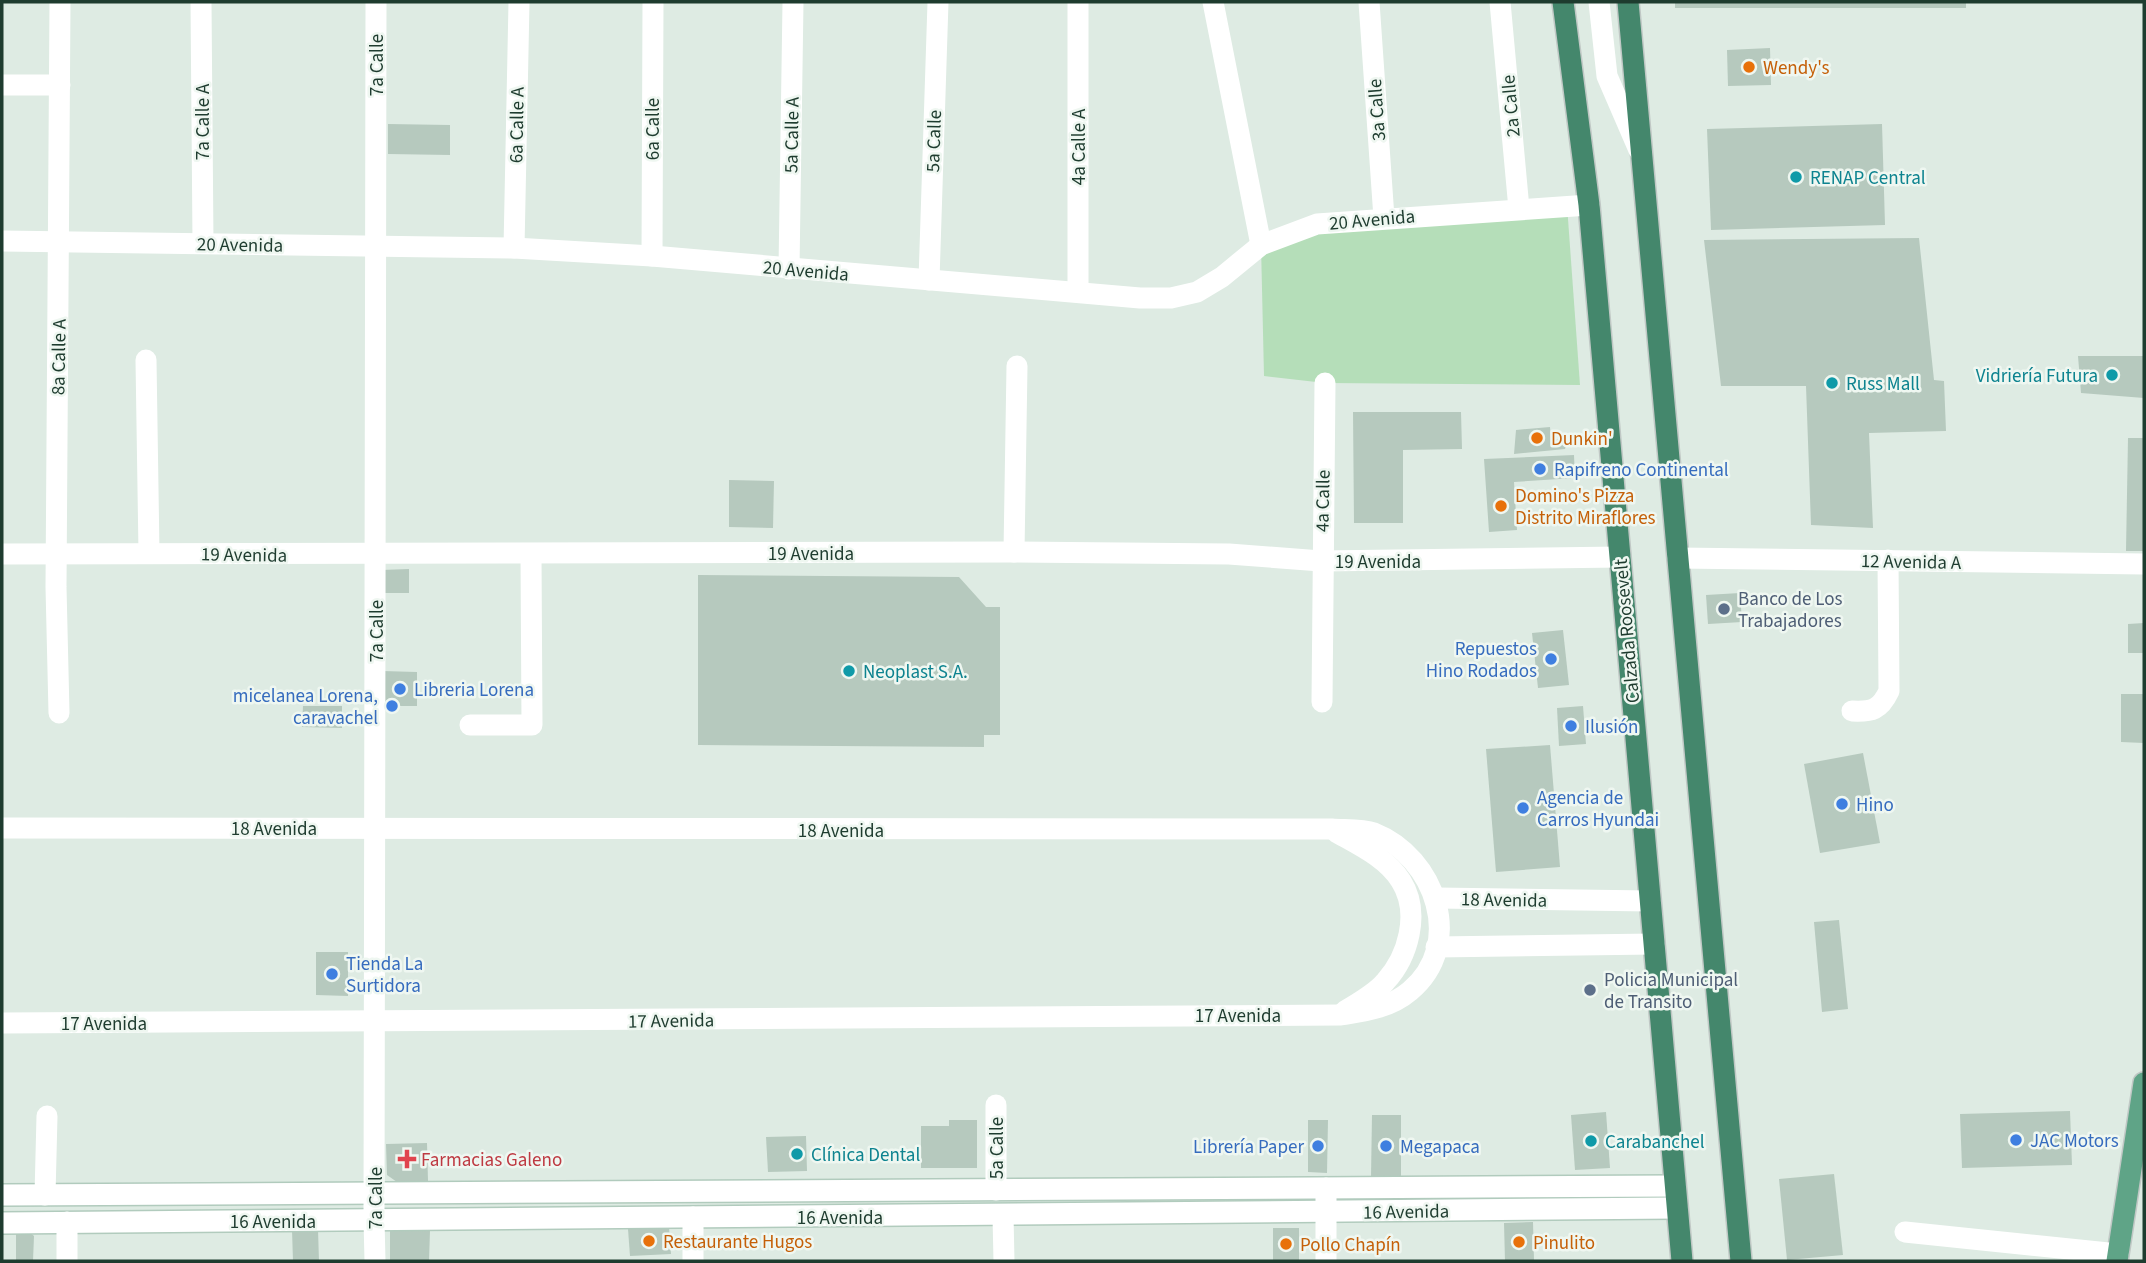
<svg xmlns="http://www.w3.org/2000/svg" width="2146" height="1263" font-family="'Source Sans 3',sans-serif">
  <rect width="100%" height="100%" fill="#deebe3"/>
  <polygon fill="#b5deb9" points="1567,205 1580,385 1325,383 1264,376 1261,245 1292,231"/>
  <g fill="#b6c9be">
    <rect x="1675" y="2" width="291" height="6"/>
    <polygon points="1770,48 1771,85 1728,86 1727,50"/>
    <polygon points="388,124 450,125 450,155 388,154"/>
    <polygon points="1882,124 1885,225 1711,230 1707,129"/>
    <polygon points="1919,238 1934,380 1944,381 1946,431 1869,433 1873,528 1811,525 1806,386 1721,386 1704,240"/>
    <polygon points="2078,356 2144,356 2144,398 2081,393"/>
    <polygon points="1353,412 1461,412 1462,449 1403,450 1403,523 1354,523"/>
    <polygon points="1550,427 1551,440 1568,438 1565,449 1514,454 1516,430"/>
    <polygon points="2128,438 2144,438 2144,551 2126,551"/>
    <polygon points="1574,455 1575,478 1514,482 1517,530 1489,532 1484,459"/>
    <polygon points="729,480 774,481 773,528 729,527"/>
    <polygon points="409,569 409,593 382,593 381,570"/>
    <polygon points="698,575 959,577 986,607 1000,607 1000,735 984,735 984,747 698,745"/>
    <polygon points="1740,593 1742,622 1708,624 1706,595"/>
    <polygon points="2144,623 2144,653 2128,653 2128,624"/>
    <polygon points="1563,630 1569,685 1538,688 1532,633"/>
    <polygon points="382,671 417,672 417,706 382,706"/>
    <polygon points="2121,694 2144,694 2144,743 2121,742"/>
    <polygon points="303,706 342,706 342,728 302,727"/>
    <polygon points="1583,706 1586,744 1559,746 1557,708"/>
    <polygon points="1550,745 1560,867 1496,872 1486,749"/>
    <polygon points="1863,753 1880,843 1820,853 1804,764"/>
    <polygon points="1839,920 1848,1009 1822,1012 1814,922"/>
    <polygon points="316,952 348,952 348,996 316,995"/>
    <polygon points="2070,1111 2072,1165 1962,1168 1960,1114"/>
    <polygon points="1606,1112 1610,1168 1575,1170 1571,1115"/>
    <polygon points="1372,1115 1401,1115 1401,1177 1371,1177"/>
    <polygon points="949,1120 977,1120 977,1168 921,1168 921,1126 949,1126"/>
    <polygon points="1308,1120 1328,1120 1327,1173 1308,1172"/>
    <polygon points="806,1136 807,1171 768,1172 766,1137"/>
    <polygon points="427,1143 428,1181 397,1182 387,1175 386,1144"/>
    <polygon points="1834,1174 1843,1255 1787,1260 1779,1179"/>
    <polygon points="1533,1222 1534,1261 1505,1261 1504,1223"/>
    <polygon points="669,1227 671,1254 630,1256 628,1229"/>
    <rect x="1273" y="1228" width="26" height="33"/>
    <polygon points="16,1230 27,1230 34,1236 33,1261 16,1261"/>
    <polygon points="292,1230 318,1230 319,1261 293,1261"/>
    <polygon points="390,1230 430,1231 429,1261 390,1261"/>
  </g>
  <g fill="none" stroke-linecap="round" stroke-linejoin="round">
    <defs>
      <g id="secondary">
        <polyline points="2,1195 1675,1186"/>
        <polyline points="2,1223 1677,1208"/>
      </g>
      <polyline id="primary" points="2117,1261 2144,1083"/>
      <g id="trunk">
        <polyline points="1563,2 1589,205 1682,1261"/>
        <polyline points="1628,2 1741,1261"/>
      </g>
    </defs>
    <use href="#secondary" stroke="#b1cbbd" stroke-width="24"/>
    <use href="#primary" stroke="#c0c8c5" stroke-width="24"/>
    <use href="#trunk" stroke="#c0c8c5" stroke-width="24"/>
    <g stroke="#fff" stroke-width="21">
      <polyline points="201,2 203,243"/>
      <polyline points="1213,2 1261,245"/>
      <polyline points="1369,2 1384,218"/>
      <polyline points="1500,2 1519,209"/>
      <polyline points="2,85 60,85"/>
      <polyline points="2,241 514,248 652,256 1140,298 1171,298 1197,292 1222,277 1261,245 1317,224 1589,205"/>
      <polyline points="514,248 519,2"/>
      <polyline points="652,256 653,2"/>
      <polyline points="789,269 793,2"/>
      <polyline points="929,280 938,2"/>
      <polyline points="1078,292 1078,2"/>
      <polyline points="146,360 149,553"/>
      <polyline points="1014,552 1017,366"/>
      <polyline points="1322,702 1325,383"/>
      <path d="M1852,711C1872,712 1880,710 1889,691L1888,560"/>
      <polyline points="59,713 56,587 60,2"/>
      <polyline points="470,725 532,725 531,555"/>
      <path d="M2,828L1332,829C1345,830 1362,829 1374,833C1435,857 1466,944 1410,991C1390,1008 1366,1011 1341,1015L2,1023"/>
      <path d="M1336,832C1359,845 1387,858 1401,881C1421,913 1408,957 1385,982C1375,994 1358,1003 1345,1011"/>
      <polyline points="1437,898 1650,901"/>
      <polyline points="1436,947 1654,944"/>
      <polyline points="1326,1188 1326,1261"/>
      <polyline points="996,1190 996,1105"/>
      <polyline points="45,1195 47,1116"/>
      <polyline points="1003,1216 1004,1261"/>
      <polyline points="693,1217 693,1261"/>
      <polyline points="374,1220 375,1261"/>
      <polyline points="67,1222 67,1261"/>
      <polyline points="1905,1232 2118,1254"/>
    </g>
    <g stroke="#fff" stroke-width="21">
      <polyline points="1599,2 1607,76 1639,150"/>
      <polyline points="2,554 1014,552 1229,554 1321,561 1620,557"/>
      <polyline points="1678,558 2144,564"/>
      <polyline points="374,1220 376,2"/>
    </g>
    <use href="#secondary" stroke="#fff" stroke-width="21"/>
    <use href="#primary" stroke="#5fa487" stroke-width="21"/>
    <use href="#trunk" stroke="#44876c" stroke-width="21"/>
  </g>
  <g fill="#e8710a" stroke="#eff7f1" stroke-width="2.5">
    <circle cx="1749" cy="67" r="7"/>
    <circle cx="1537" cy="438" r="7"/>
    <circle cx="1501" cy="506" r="7"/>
    <circle cx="649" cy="1241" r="7"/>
    <circle cx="1519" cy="1242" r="7"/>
    <circle cx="1286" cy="1244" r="7"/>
  </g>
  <g fill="#0f9aa8" stroke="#eff7f1" stroke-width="2.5">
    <circle cx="1796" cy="177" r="7"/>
    <circle cx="2112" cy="375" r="7"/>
    <circle cx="1832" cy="383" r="7"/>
    <circle cx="849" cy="671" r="7"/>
    <circle cx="1591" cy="1141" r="7"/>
    <circle cx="797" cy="1154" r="7"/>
  </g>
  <g fill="#3f7fe0" stroke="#eff7f1" stroke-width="2.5">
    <circle cx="1540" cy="469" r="7"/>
    <circle cx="1551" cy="659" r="7"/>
    <circle cx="400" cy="689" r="7"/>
    <circle cx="392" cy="706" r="7"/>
    <circle cx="1571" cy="726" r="7"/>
    <circle cx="1842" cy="804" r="7"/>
    <circle cx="1523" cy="808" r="7"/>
    <circle cx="332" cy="974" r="7"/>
    <circle cx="2016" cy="1140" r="7"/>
    <circle cx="1318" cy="1146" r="7"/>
    <circle cx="1386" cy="1146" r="7"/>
  </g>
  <g fill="#5c6f8a" stroke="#eff7f1" stroke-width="2.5">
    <circle cx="1724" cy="609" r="7"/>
    <circle cx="1590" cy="990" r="7"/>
  </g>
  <path fill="#e0444e" stroke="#eff7f1" stroke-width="2.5" d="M403.5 1148.5h7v7h7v7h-7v7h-7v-7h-7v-7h7z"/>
  <g text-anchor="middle" stroke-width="5" stroke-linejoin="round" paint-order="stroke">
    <g font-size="19" fill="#1e3c2f" stroke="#eff7f1">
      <text transform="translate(376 65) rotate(-90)" y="7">7a Calle</text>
      <text transform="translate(1510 106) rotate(-95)" y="7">2a Calle</text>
      <text transform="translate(1376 110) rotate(-94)" y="7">3a Calle</text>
      <text transform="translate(202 122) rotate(-90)" y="7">7a Calle A</text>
      <text transform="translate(516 125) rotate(-89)" y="7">6a Calle A</text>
      <text transform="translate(652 129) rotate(-90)" y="7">6a Calle</text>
      <text transform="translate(791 135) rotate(-89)" y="7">5a Calle A</text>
      <text transform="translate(933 141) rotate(-88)" y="7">5a Calle</text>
      <text transform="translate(1078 147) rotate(-90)" y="7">4a Calle A</text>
      <text transform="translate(1372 219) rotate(-5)" y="7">20 Avenida</text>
      <text transform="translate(240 244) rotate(1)" y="7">20 Avenida</text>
      <text transform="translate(806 270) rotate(5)" y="7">20 Avenida</text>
      <text transform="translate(58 357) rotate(-89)" y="7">8a Calle A</text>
      <text transform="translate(1322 501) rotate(-89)" y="7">4a Calle</text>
      <text x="811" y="560">19 Avenida</text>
      <text transform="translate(244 554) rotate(1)" y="7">19 Avenida</text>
      <text x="1378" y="568">19 Avenida</text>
      <text transform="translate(1911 561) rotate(1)" y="7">12 Avenida A</text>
      <text transform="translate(376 631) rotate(-90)" y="7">7a Calle</text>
      <text transform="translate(1626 631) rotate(-95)" y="7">Calzada Roosevelt</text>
      <text x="274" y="835">18 Avenida</text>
      <text x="841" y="837">18 Avenida</text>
      <text transform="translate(1504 899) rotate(1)" y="7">18 Avenida</text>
      <text x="1238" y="1022">17 Avenida</text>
      <text transform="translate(671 1020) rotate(-1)" y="7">17 Avenida</text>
      <text x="104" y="1030">17 Avenida</text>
      <text transform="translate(996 1148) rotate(-90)" y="7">5a Calle</text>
      <text transform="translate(375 1198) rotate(-90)" y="7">7a Calle</text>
      <text transform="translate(1406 1211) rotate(-1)" y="7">16 Avenida</text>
      <text x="840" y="1224">16 Avenida</text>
      <text x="273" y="1228">16 Avenida</text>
    </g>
    <g font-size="19" fill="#c56008" stroke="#eff7f1" text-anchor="start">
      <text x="1763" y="74">Wendy's</text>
      <text x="1551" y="445">Dunkin'</text>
      <text x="1515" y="502">Domino's Pizza<tspan x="1515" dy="22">Distrito Miraflores</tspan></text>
      <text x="663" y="1248">Restaurante Hugos</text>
      <text x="1533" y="1249">Pinulito</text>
      <text x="1300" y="1251">Pollo Chapín</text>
    </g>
    <g font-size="19" fill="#0d838f" stroke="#eff7f1" text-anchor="start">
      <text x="1810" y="184">RENAP Central</text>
      <text x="2098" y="382" text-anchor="end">Vidriería Futura</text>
      <text x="1846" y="390">Russ Mall</text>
      <text x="863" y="678">Neoplast S.A.</text>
      <text x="1605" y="1148">Carabanchel</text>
      <text x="811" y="1161">Clínica Dental</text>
    </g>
    <g font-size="19" fill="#366cbe" stroke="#eff7f1" text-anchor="start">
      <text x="1554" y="476">Rapifreno Continental</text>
      <text x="1537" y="655" text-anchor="end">Repuestos<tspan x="1537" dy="22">Hino Rodados</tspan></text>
      <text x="414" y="696">Libreria Lorena</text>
      <text x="378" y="702" text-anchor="end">micelanea Lorena,<tspan x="378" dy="22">caravachel</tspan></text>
      <text x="1585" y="733">Ilusión</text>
      <text x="1537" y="804">Agencia de<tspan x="1537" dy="22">Carros Hyundai</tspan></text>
      <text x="1856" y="811">Hino</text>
      <text x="346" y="970">Tienda La<tspan x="346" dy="22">Surtidora</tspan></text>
      <text x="2030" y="1147">JAC Motors</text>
      <text x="1304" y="1153" text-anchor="end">Librería Paper</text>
      <text x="1400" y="1153">Megapaca</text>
    </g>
    <g font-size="19" fill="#4e5e75" stroke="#eff7f1" text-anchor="start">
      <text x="1738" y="605">Banco de Los<tspan x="1738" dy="22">Trabajadores</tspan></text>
      <text x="1604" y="986">Policia Municipal<tspan x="1604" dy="22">de Transito</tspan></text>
    </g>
    <g font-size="19" fill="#be3a42" stroke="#eff7f1" text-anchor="start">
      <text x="421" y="1166">Farmacias Galeno</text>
    </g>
  </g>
  <rect width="2146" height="1263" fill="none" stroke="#1e3c2f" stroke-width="7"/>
</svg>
